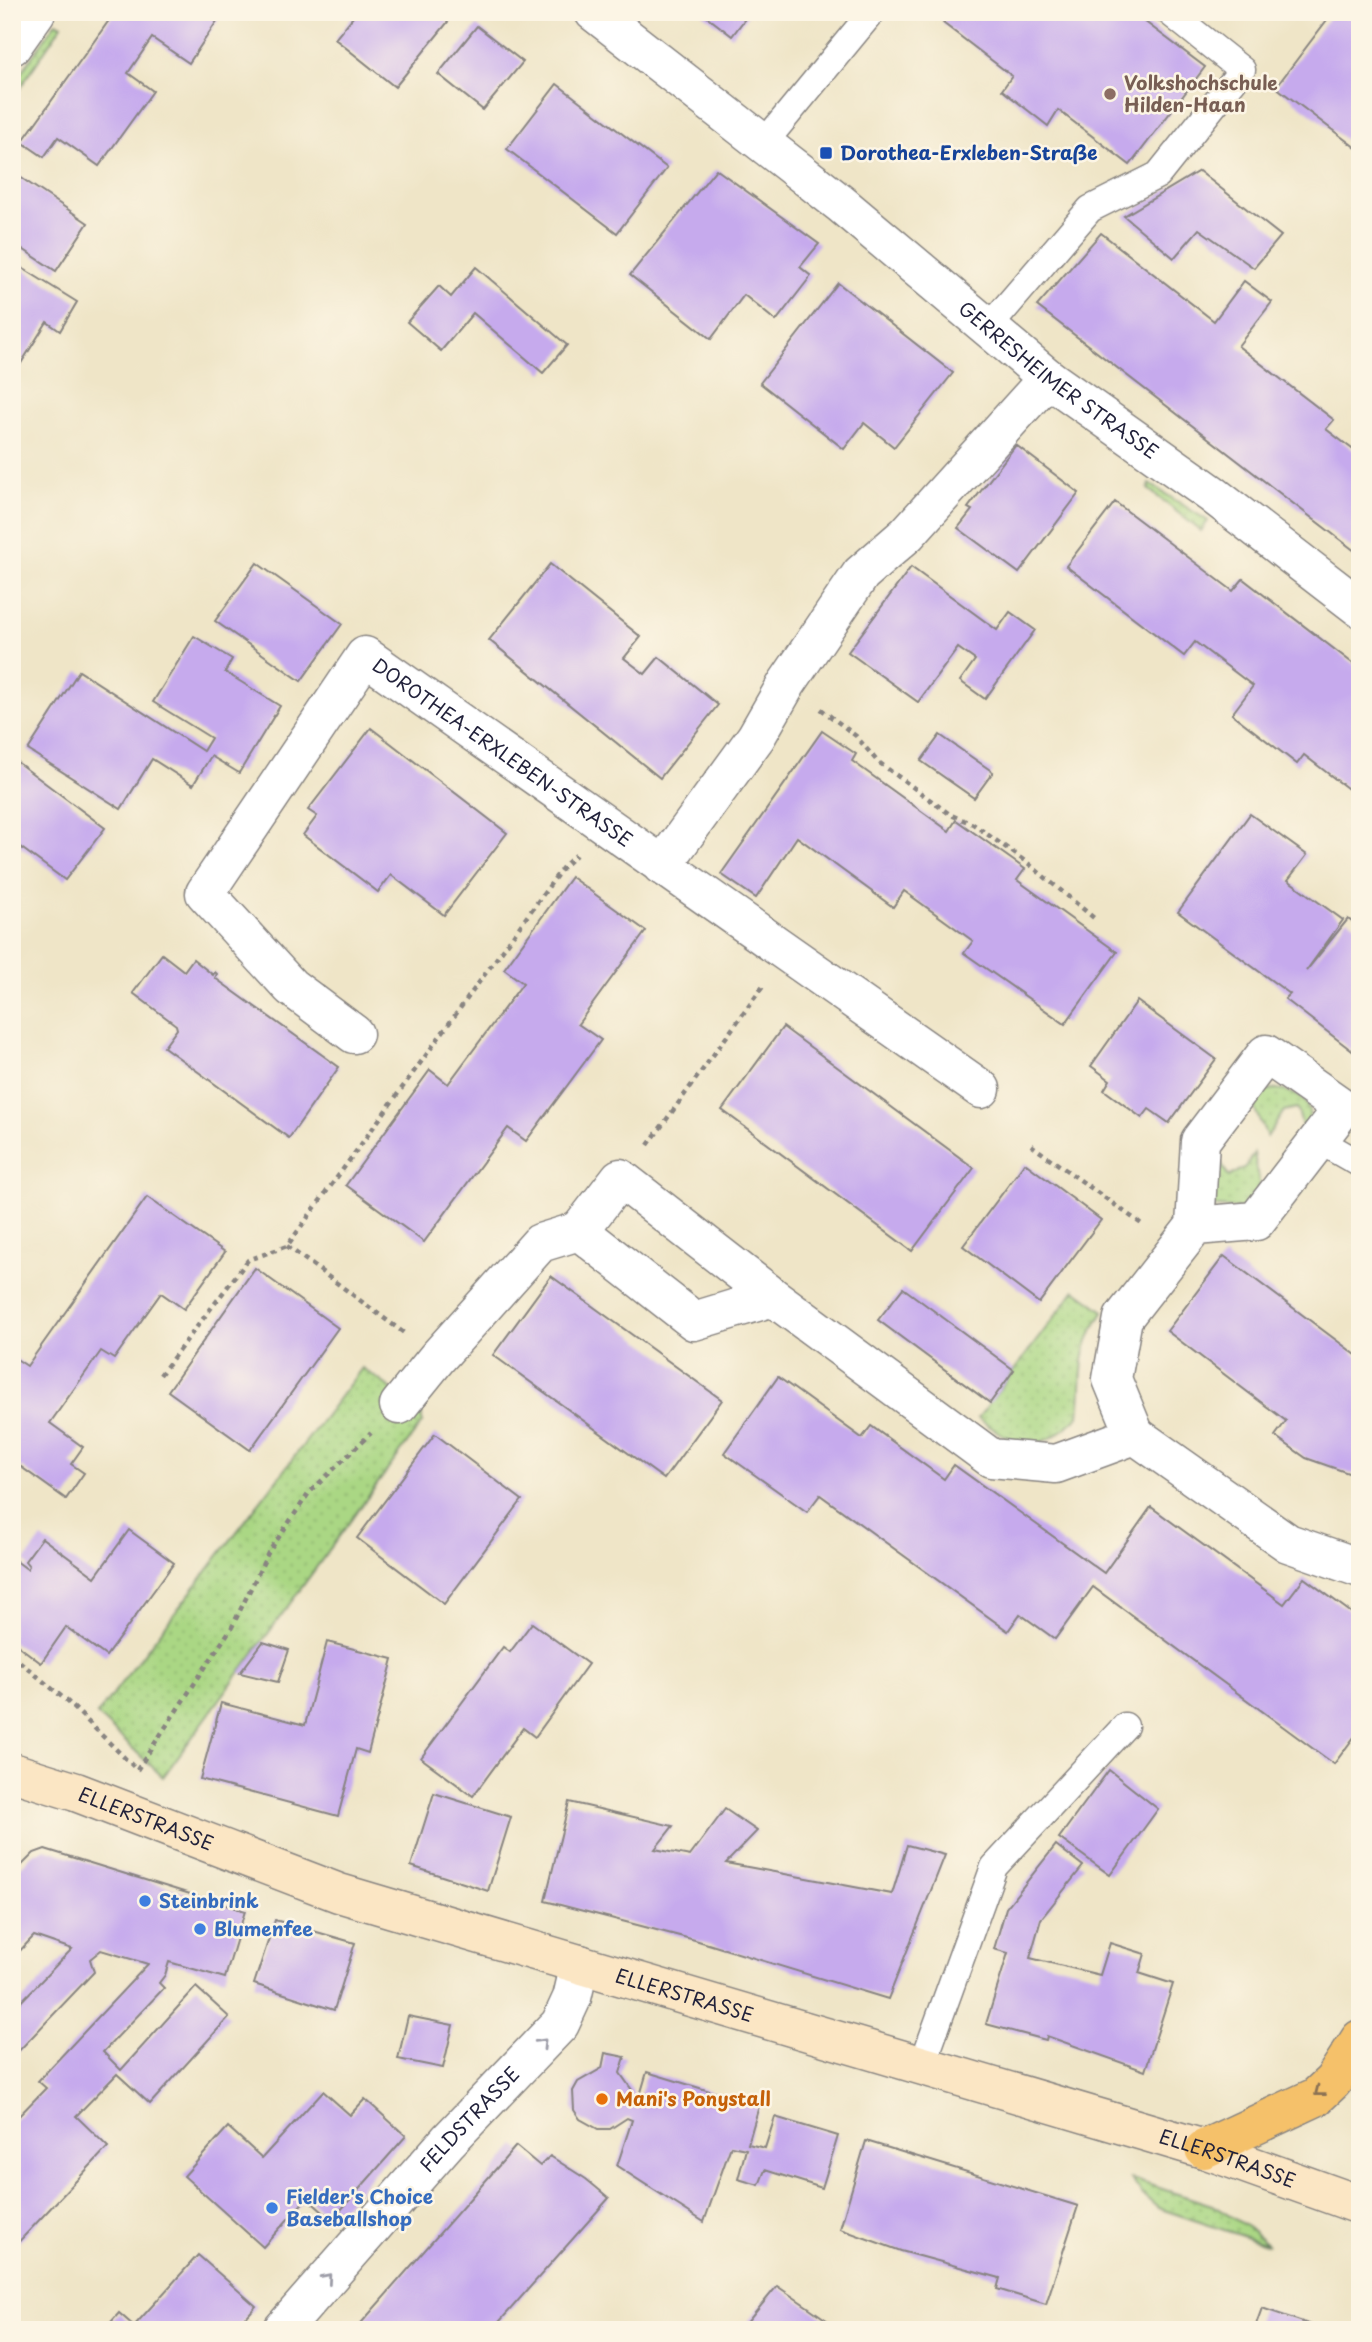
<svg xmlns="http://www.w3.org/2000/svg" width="1372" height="2342" font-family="'Playpen Sans',sans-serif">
  <defs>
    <pattern id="grass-dots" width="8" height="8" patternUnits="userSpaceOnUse" patternTransform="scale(1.75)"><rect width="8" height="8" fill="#aad784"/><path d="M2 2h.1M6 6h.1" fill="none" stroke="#92b873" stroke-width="1.8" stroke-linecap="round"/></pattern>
  </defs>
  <rect width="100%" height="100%" fill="#fcf5e5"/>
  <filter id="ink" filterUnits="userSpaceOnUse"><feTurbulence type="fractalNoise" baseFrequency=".0143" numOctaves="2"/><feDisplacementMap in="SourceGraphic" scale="14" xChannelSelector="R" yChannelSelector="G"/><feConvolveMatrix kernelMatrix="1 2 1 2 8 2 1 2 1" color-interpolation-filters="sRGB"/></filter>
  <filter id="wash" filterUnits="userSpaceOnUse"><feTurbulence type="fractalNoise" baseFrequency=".00686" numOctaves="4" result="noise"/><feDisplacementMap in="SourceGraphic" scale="28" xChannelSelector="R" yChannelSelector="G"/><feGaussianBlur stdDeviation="1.57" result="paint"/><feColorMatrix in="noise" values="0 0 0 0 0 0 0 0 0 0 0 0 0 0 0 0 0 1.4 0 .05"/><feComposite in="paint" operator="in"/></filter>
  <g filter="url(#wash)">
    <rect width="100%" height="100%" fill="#efe5c7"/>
    <g fill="url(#grass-dots)" stroke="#667c60" stroke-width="2">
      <polygon points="56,22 62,25 14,97 12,86"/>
      <polygon points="1150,484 1208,521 1201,531 1148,489"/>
      <path d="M1276,1089C1308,1094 1315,1108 1306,1139L1297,1108L1284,1111L1267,1137L1252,1103L1262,1091Z"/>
      <polygon points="1214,1151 1229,1177 1245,1167 1254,1153 1262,1200 1250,1209 1214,1207"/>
      <path d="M1075,1290L1104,1311C1076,1352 1084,1370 1079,1416C1039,1454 1021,1450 978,1418Z"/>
      <polygon points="362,1368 422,1410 422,1423 163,1777 97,1715"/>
      <polygon points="1131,2179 1212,2205 1249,2228 1269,2245 1158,2208 1143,2195"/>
    </g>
    <g id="blocks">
      <g fill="#c6aaed">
        <polygon points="115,12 223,12 189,63 152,38 128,73 153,91 99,166 58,137 44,157 22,142"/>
        <polygon points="357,12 456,12 395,87 335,39"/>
        <polygon points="701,12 750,12 732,36"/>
        <polygon points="951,12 1132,12 1205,67 1130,165 1058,110 1048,126 1002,90 1012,76 943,23"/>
        <polygon points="1333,12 1360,12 1360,151 1276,87"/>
        <polygon points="477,26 523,62 483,110 438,74"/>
        <polygon points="557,84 667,168 617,233 507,149"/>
        <polygon points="716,169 819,244 800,267 811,276 776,321 744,295 711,339 630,275"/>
        <polygon points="1199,171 1281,236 1254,268 1199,229 1174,258 1124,216"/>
        <polygon points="14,173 88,223 56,271 12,242"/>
        <polygon points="1101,233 1214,321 1244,281 1272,302 1238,346 1334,420 1326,429 1360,455 1360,555 1037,306"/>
        <polygon points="19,266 77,302 60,331 47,322 18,368 12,364 12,277"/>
        <polygon points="476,267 567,345 543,373 473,313 441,351 407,322 439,286 451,297"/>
        <polygon points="838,283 953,373 894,447 864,423 844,449 760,383"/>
        <polygon points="1016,445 1079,493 1019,573 958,528 972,510 968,508"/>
        <polygon points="1115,502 1233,591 1243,579 1360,669 1360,798 1304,755 1297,764 1232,714 1253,686 1195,642 1184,656 1066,566"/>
        <polygon points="257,563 342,624 301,681 215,621"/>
        <polygon points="550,564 641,637 624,658 645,674 659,657 718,705 660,778 489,640"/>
        <polygon points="911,567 997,630 1010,612 1035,630 985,699 960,681 975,660 958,648 918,702 848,652"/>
        <polygon points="194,636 232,659 225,672 280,706 239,773 211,756 193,785 152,759 121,809 28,750 79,671 203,751 211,738 153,702"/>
        <polygon points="371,728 507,833 444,915 391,875 378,892 303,835 317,816 308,810"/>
        <polygon points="822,731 856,754 852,761 949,831 956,820 1025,869 1017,880 1117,952 1065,1024 964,953 973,941 904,891 893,907 797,837 756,898 721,874"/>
        <polygon points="940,735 993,772 974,798 921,761"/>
        <polygon points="17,762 105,828 65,880 12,841 12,769"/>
        <polygon points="1250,814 1307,855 1288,880 1343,920 1306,971 1348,919 1360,928 1360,1057 1285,999 1290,994 1178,912"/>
        <polygon points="571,877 646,931 578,1024 601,1040 526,1141 508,1128 424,1242 346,1185 430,1070 448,1084 523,983 504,969"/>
        <polygon points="162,954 184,971 193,959 213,975 215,972 217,974 215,978 339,1067 289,1138 164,1047 177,1029 176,1025 133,993"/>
        <polygon points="1137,1001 1216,1059 1169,1123 1149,1109 1142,1118 1104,1090 1110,1080 1091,1066"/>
        <polygon points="783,1027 974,1168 912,1251 722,1110"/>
        <polygon points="1025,1163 1101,1220 1039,1303 963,1246"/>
        <polygon points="147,1197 225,1252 184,1309 161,1293 114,1359 101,1351 50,1423 83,1447 71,1464 84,1473 66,1499 21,1467 12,1479 12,1356 27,1366"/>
        <polygon points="1224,1256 1360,1358 1360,1473 1351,1474 1306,1458 1275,1436 1286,1421 1167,1331"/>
        <polygon points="255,1268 338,1328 250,1450 168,1391"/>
        <polygon points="551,1276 722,1400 664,1479 493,1355"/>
        <polygon points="903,1288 1014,1370 990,1403 878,1320"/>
        <polygon points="778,1377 862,1438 871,1426 944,1479 954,1465 1104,1573 1151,1507 1284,1604 1304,1578 1360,1619 1360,1729 1334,1764 1093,1587 1055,1639 1020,1614 1008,1631 820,1495 807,1512 724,1453"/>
        <polygon points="435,1434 522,1500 444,1604 357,1538"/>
        <polygon points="129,1530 174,1563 106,1656 66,1627 41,1663 12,1641 12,1558 27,1569 29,1566 25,1561 42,1538 95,1577"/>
        <polygon points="532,1623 588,1664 535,1737 523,1728 473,1796 421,1758 503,1647 510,1652"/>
        <polygon points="263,1642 289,1650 278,1682 240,1673"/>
        <polygon points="327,1642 393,1659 368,1753 356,1749 338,1816 200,1779 221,1703 305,1725"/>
        <polygon points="1109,1770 1158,1809 1110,1875 1059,1838"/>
        <polygon points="434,1793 511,1817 488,1891 411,1866"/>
        <polygon points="569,1802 673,1826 655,1849 690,1856 725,1809 757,1831 726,1863 892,1894 907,1845 945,1855 888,1999 695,1940 545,1901"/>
        <polygon points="1056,1845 1083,1866 1041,1919 1030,1958 1100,1975 1110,1943 1145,1954 1139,1973 1173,1984 1145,2071 1047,2036 1046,2040 986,2024 1008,1953 994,1949 1006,1908"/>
        <polygon points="45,1849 245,1911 225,1978 169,1962 165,1975 159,1983 164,1988 103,2052 121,2070 196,1987 229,2017 150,2104 117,2074 76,2116 108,2147 12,2249 12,2123 46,2088 38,2081 148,1964 101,1950 90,1959 94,1972 12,2058 12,2011 72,1949 34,1936 12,1959 12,1875 34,1853"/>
        <polygon points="275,1920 355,1943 334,2010 254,1984"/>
        <polygon points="408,2016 453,2025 443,2068 398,2059"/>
        <polygon points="605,2053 625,2057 620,2073 632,2090 634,2097 639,2099 647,2072 759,2106 748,2144 765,2148 775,2117 838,2136 822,2188 765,2170 759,2185 738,2179 746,2149 731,2146 704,2222 617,2166 632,2120 627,2118 610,2129 598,2129 580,2119 574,2110 573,2091 578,2082 602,2068"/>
        <polygon points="323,2091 350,2115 365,2099 406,2136 332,2220 307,2198 263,2247 184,2176 228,2127 262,2158"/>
        <polygon points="866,2141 1078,2206 1046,2304 997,2289 1000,2278 901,2251 840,2229"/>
        <polygon points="516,2146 540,2166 550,2156 586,2179 609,2198 492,2330 355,2330"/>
        <polygon points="198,2255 256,2306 235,2330 104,2330 119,2313 134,2326"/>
        <polygon points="777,2286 808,2307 841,2330 741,2330"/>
        <polygon points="1262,2308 1323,2329 1323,2330 1254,2330"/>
      </g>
    </g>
  </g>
  <g filter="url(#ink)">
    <use href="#blocks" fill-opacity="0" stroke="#888481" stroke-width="2"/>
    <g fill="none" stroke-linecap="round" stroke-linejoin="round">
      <defs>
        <g id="service">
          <polyline points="764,143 872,12"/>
          <polyline points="988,328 1090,209 1158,175 1242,70 1169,12"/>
          <polyline points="1318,1140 1360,1164"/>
          <polyline points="922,2066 994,1867 1125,1726"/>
        </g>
        <g id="minor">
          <polyline points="12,46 36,12"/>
          <polyline points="662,866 756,737 787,683 861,574 907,534 1048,378"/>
          <path id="s1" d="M354,1034L291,987L205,893L365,656L981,1089"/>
          <polyline points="773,1297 694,1321 579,1231 620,1178 773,1297 991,1458 1056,1464 1135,1435 1288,1543 1360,1568"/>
          <polyline points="399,1405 437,1358 540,1243 579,1231"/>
          <polyline points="1135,1435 1112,1379 1123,1318 1195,1226 1200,1141 1266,1054 1343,1108 1256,1221 1195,1226"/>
          <path id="s2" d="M282,2330L448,2141L560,2024L572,1998L580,1964"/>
        </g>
        <g id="tertiary">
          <path id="s3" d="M594,12L841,204L1048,378L1212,494L1360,608"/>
        </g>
        <g id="secondary">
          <path id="s4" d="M12,1772L76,1792L339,1893L1204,2149L1360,2205"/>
        </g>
        <polyline id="primary" points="1204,2149 1316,2097 1333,2081 1360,2039"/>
      </defs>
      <use href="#service" stroke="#888481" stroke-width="29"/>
      <use href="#minor" stroke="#888481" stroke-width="41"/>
      <use href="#tertiary" stroke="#888481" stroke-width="41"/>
      <use href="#secondary" stroke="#888481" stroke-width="41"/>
      <use href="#primary" stroke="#888481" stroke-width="41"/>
      <g stroke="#888481" stroke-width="4.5" stroke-dasharray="5 5" stroke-linecap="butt">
        <polyline points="821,709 856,736 877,761 951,815 973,824 1029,864 1094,918"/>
        <polyline points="648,1145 764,985"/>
        <polyline points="1031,1145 1143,1225"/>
        <polyline points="287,1246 404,1333"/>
        <polyline points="160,1375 248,1260 287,1246 563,867 576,855"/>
        <polyline points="12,1655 68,1702 137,1770 232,1627 268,1553 309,1493 371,1433"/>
      </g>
      <use href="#service" stroke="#fff" stroke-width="26"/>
      <use href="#minor" stroke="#fff" stroke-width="38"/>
      <use href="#tertiary" stroke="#fff" stroke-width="38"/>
      <use href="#secondary" stroke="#fbe6c4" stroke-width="38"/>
      <use href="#primary" stroke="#f5c16b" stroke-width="38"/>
    </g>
    <defs><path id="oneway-chevron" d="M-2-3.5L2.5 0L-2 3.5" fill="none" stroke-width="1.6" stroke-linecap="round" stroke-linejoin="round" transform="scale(1.75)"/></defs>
    <g stroke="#9c9ca7">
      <use href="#oneway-chevron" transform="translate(542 2043) rotate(-46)"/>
      <use href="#oneway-chevron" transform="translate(327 2278) rotate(-49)"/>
    </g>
    <use stroke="#8c7253" href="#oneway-chevron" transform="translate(1319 2092) rotate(142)"/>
  </g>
  <circle fill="#8d6e63" stroke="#fcf5e5" stroke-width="2.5" cx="1110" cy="94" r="7"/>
  <rect fill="#1a4fb4" stroke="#fcf5e5" stroke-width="2.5" x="819" y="146" width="14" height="14" rx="3.5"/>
  <g fill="#3f7fe0" stroke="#fcf5e5" stroke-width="2.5">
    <circle cx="145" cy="1901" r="7"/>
    <circle cx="200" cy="1929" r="7"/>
    <circle cx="272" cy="2208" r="7"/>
  </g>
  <circle fill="#e8710a" stroke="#fcf5e5" stroke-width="2.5" cx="602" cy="2099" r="7"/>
  <g text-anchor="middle" stroke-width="5" stroke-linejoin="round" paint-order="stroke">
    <g font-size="19" font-weight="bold" fill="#785e54" stroke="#fcf5e5" text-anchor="start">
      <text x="1124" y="90">Volkshochschule<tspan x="1124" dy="22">Hilden-Haan</tspan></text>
    </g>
    <g font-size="19" font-weight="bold" fill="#164399" stroke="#fcf5e5" text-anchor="start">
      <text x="840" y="160">Dorothea-Erxleben-Straße</text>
    </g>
    <g font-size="19" fill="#22223b" stroke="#fcf5e5">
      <text dy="7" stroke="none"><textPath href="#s3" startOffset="593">GERRESHEIMER STRASSE</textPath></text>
      <text dy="7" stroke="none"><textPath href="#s1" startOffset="660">DOROTHEA-ERXLEBEN-STRASSE</textPath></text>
      <text dy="7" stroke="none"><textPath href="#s4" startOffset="142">ELLERSTRASSE</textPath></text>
      <text dy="7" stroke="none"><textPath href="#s4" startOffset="709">ELLERSTRASSE</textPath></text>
      <text dy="7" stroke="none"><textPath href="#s2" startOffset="282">FELDSTRASSE</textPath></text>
      <text dy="7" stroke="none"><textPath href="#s4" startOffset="1276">ELLERSTRASSE</textPath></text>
    </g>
    <g font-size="19" font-weight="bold" fill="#366cbe" stroke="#fcf5e5" text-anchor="start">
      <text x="159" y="1908">Steinbrink</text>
      <text x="214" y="1936">Blumenfee</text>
      <text x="286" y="2204">Fielder's Choice<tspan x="286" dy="22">Baseballshop</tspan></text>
    </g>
    <g font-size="19" font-weight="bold" fill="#c56008" stroke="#fcf5e5" text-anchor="start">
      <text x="616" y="2106">Mani's Ponystall</text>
    </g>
  </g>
  <rect width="1372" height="2342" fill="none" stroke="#fcf5e5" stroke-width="42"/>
</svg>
